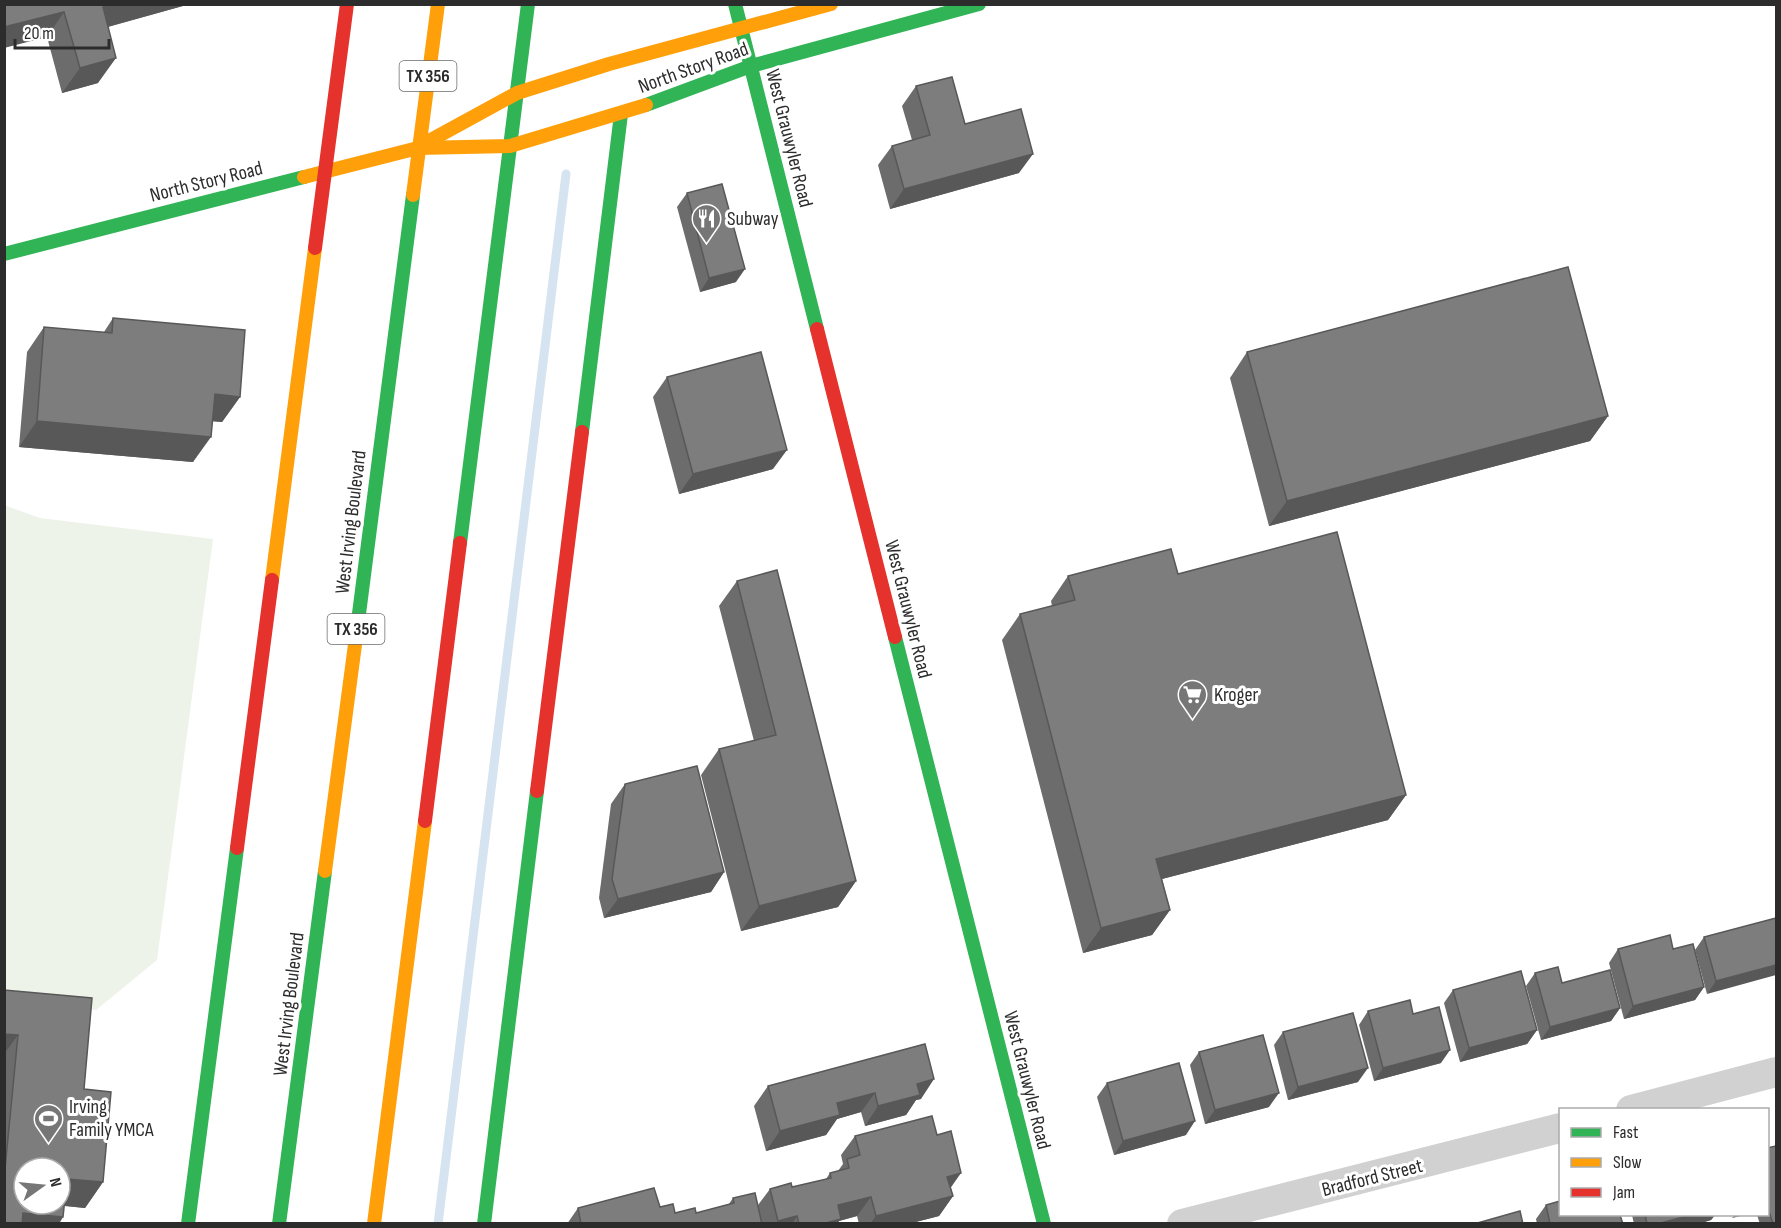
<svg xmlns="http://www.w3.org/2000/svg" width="1781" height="1228" font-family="'Sofia Sans Condensed',sans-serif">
  <rect width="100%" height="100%" fill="#fff"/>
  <polygon fill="#eef3ea" points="4,505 40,518 213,539 157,960 96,1010 5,998"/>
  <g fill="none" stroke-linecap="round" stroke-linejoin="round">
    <polyline stroke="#d6e4f1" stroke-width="9" points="438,1224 566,174"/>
    <g stroke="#d1d1d1" stroke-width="30">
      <polyline points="1631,1110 1776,1072"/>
      <polyline points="1182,1224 1560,1128"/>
    </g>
    <g stroke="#30b455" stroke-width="14">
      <polyline points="735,4 817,329"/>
      <polyline points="646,105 751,66 979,4"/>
      <polyline points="4,254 304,177"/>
      <polyline points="582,432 621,114"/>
      <polyline points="460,543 528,4"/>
      <polyline points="356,637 413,195"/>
      <polyline points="895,637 1044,1224"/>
      <polyline points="188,1224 237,848"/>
      <polyline points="279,1224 325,871"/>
      <polyline points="484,1224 537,791"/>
    </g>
    <g stroke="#ff9f0a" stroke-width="14">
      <polyline points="420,146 517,93 609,64 831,4"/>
      <polyline points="304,177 418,148 510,146 646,105"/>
      <polyline points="413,195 438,4"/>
      <polyline points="272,580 315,248"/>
      <polyline points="325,871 356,637"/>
      <polyline points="374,1224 425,821"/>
    </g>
    <g stroke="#e5322d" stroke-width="14">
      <polyline points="315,248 347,4"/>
      <polyline points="817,329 895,637"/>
      <polyline points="537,791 582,432"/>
      <polyline points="425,821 460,543"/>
      <polyline points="237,848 272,580"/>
    </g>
  </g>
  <g fill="#6c6c6c">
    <polygon points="4,4 190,4 108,27 98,83 62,93 47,37"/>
    <polygon points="916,86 965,124 1019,173 890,209 878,165 892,146 912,140 902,106"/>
    <polygon points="687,193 736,282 700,292 677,207"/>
    <polygon points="113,318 240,397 222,422 212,421 193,462 19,447 27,352 44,327 104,332"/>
    <polygon points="1247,352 1608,416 1590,441 1269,526 1230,378"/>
    <polygon points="667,377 773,469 679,494 653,397"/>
    <polygon points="1178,574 1406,795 1388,820 1162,879 1170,910 1152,935 1083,953 1002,640 1020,614 1052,606 1051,601 1068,576"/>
    <polygon points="737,581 856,881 838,907 741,931 701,775 719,749 754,741 719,606"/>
    <polygon points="625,784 724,872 711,892 604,918 599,898 611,804"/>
    <polygon points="1776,918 1707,994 1695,950 1704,937"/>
    <polygon points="1618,949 1673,949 1704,987 1695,1000 1624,1019 1609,963"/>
    <polygon points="1535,973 1562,983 1620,1008 1611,1021 1541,1040 1526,986"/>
    <polygon points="4,990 84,1089 103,1182 85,1208 64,1206 4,1224"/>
    <polygon points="1453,990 1537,1030 1527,1044 1460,1062 1444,1003"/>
    <polygon points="1368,1011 1413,1014 1441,1063 1374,1081 1359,1025"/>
    <polygon points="1283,1032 1358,1082 1288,1100 1274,1045"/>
    <polygon points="925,1044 921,1099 916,1100 906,1115 865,1126 861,1112 837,1119 826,1135 766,1151 754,1106 768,1086"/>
    <polygon points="1199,1052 1269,1107 1205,1124 1190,1065"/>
    <polygon points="1107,1083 1186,1135 1114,1155 1097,1097"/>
    <polygon points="855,1136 951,1188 953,1196 939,1216 908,1224 859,1224 857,1216 839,1221 837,1224 567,1224 578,1208 660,1207 675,1213 696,1213 729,1204 733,1198 758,1205 770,1189 792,1187 826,1179 830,1173 838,1171 843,1164 841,1155"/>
    <polygon points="1767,1148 1776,1224 1760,1224 1757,1215 1767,1215"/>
    <polygon points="1546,1205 1623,1224 1537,1224 1536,1219"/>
    <polygon points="1632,1215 1715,1215 1711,1220 1698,1224 1634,1224"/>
  </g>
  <g fill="#585858">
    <polygon points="114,4 190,4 85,33 103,7"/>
    <polygon points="64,12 47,37 4,48 4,27"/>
    <polygon points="116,58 98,83 62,93 80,68"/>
    <polygon points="1033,154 1019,173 890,209 904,189"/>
    <polygon points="745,269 736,282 700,292 709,278"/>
    <polygon points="215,394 240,397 222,422 197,420"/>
    <polygon points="1608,416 1590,441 1269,526 1287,501"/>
    <polygon points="37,421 211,437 193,462 19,447"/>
    <polygon points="787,450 773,469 679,494 693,474"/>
    <polygon points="1406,795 1388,820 1139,885 1156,859"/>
    <polygon points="724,872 711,892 604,918 618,899"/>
    <polygon points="856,881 838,907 741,931 759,906"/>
    <polygon points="1170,910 1152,935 1083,953 1101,928"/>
    <polygon points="1776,965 1776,975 1707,994 1716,981"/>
    <polygon points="1704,987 1695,1000 1624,1019 1633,1006"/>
    <polygon points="1620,1008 1611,1021 1541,1040 1550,1027"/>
    <polygon points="1537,1030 1527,1044 1460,1062 1469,1048"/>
    <polygon points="4,1034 18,1035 4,1054"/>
    <polygon points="1450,1050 1441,1063 1374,1081 1383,1068"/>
    <polygon points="1368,1068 1358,1082 1288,1100 1298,1087"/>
    <polygon points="934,1079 921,1099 916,1100 906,1115 865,1126 878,1106 917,1084"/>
    <polygon points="875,1093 861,1112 837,1119 826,1135 766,1151 780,1131 837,1103"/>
    <polygon points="1279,1093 1269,1107 1205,1124 1215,1110"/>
    <polygon points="1195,1121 1186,1135 1114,1155 1123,1141"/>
    <polygon points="961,1173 947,1193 947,1177"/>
    <polygon points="67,1179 103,1182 85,1208 49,1204"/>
    <polygon points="953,1196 939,1216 908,1224 870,1224 876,1216"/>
    <polygon points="871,1197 857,1216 839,1221 837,1224 822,1224 838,1205"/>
    <polygon points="23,1213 63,1217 59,1224 16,1224"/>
    <polygon points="1691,1215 1715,1215 1711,1220 1698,1224 1657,1224"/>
    <polygon points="1735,1215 1745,1215 1732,1218"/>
    <polygon points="797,1216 792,1224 776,1224 778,1221"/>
  </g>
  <g fill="#7d7d7d" stroke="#585858" stroke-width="1.5" fill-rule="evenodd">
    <polygon points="4,4 114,4 103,7 116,58 80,68 64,12 4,27"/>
    <polygon points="952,77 965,124 1021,109 1033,154 904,189 892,146 930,135 916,86"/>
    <polygon points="722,184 745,269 709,278 687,193"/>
    <polygon points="1568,267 1608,416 1287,501 1247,352"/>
    <polygon points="113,318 245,330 240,397 215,394 211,437 37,421 44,327 112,333"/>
    <polygon points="761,352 787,450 693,474 667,377"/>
    <polygon points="1337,532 1406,795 1156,859 1170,910 1101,928 1020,614 1075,600 1068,576 1171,549 1178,574"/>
    <polygon points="777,570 856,881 759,906 719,749 776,735 737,581"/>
    <polygon points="697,766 724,872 618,899 612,879 625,784"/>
    <polygon points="1776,918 1776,965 1716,981 1704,937"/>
    <polygon points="1670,935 1673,949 1693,944 1704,987 1633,1006 1618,949"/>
    <polygon points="1558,967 1562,983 1610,970 1620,1008 1550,1027 1535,973"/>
    <polygon points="1521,971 1537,1030 1469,1048 1453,990"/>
    <path d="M4,990L92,998L84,1089L111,1092L103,1182L67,1179L63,1217L23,1213L22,1224H4V1179L18,1035L4,1034ZM24,1168H60V1204H24Z"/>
    <polygon points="1410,1000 1413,1014 1439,1007 1450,1050 1383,1068 1368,1011"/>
    <polygon points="1353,1013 1368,1068 1298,1087 1283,1032"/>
    <polygon points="1263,1035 1279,1093 1215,1110 1199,1052"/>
    <polygon points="925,1044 934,1079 917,1084 920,1095 878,1106 875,1093 837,1103 840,1115 780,1131 768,1086"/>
    <polygon points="1179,1063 1195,1121 1123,1141 1107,1083"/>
    <polygon points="932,1116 937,1135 951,1131 961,1173 947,1177 953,1196 876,1216 871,1197 838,1205 841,1219 822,1224 799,1224 797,1216 778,1221 770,1189 791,1183 792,1187 831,1178 830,1173 849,1168 847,1159 860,1155 855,1136"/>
    <polygon points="1776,1146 1776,1224 1773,1224 1767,1205 1767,1148"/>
    <polygon points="654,1188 660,1207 673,1204 675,1213 695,1208 696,1213 734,1203 733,1198 755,1193 762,1224 581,1224 578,1208"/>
    <polygon points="1560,1201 1560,1215 1620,1215 1623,1224 1550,1224 1546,1205"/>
    <polygon points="1520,1211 1523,1224 1474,1224"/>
    <polygon points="1645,1215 1691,1215 1657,1224 1647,1224"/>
  </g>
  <defs>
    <symbol id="restaurant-pin" viewBox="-11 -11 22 30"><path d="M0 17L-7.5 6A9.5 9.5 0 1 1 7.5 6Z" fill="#767676" stroke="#fff"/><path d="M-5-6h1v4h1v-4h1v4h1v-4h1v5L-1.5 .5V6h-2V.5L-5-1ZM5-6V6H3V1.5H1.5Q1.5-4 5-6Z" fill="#fff"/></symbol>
    <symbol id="supermarket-pin" viewBox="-11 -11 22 30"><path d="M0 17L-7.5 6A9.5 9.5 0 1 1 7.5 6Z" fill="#767676" stroke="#fff"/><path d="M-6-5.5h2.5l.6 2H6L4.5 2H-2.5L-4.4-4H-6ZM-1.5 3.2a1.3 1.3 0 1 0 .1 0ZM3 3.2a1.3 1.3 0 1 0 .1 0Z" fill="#fff"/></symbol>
    <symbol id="stadium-pin" viewBox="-11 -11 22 30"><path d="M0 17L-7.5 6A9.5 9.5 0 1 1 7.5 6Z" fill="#767676" stroke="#fff"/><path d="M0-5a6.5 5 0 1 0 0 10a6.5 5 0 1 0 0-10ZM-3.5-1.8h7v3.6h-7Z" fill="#fff"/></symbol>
  </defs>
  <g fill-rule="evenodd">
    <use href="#restaurant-pin" x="690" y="202" width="33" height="45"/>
    <use href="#supermarket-pin" x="1176" y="678" width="33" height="45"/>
    <use href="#stadium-pin" x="32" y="1102" width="33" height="45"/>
  </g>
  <g text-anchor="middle" stroke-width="6" stroke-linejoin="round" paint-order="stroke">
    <g fill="#fff" stroke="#6b6b6b" stroke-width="1.5">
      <rect x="399.5" y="61" width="57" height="30" rx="4.5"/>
      <rect x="327.5" y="614" width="57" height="30" rx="4.5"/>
    </g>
    <g font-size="18" font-weight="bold" fill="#2c2c2c">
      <text x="428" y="82">TX 356</text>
      <text x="356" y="635">TX 356</text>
    </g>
    <g font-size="20" fill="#2c2c2c" stroke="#fff">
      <text transform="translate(693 67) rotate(-20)" y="7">North Story Road</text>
      <text transform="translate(790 138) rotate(76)" y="7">West Grauwyler Road</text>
      <text transform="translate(206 181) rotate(-14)" y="7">North Story Road</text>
      <text transform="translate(350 522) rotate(-83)" y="7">West Irving Boulevard</text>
      <text transform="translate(909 609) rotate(76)" y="7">West Grauwyler Road</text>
      <text transform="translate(288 1004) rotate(-83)" y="7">West Irving Boulevard</text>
      <text transform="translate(1028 1080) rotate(76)" y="7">West Grauwyler Road</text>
      <text transform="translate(1372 1177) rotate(-14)" y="7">Bradford Street</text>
    </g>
    <g font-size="20" fill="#2c2c2c" stroke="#fff" text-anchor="start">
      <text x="727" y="225">Subway</text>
      <text x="1214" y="701">Kroger</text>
      <text x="69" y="1113">Irving<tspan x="69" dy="23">Family YMCA</tspan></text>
    </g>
  </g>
  <rect width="1781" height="1228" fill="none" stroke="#2c2c2c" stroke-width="12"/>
  <rect x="1559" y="1108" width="210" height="108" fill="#ffffff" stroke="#ababab" stroke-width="1.5"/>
  <rect x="1571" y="1128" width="30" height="9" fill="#30b455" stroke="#ababab" stroke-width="1.5"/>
  <text x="1613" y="1138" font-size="18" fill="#2c2c2c">Fast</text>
  <rect x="1571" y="1158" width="30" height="9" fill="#ff9f0a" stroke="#ababab" stroke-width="1.5"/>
  <text x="1613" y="1168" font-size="18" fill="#2c2c2c">Slow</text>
  <rect x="1571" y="1188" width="30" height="9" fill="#e5322d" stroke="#ababab" stroke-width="1.5"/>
  <text x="1613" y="1198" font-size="18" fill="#2c2c2c">Jam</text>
  <g transform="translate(42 1186) rotate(75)"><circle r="28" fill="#ffffff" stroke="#ababab" stroke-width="1.5"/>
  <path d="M0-4.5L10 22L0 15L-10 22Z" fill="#767676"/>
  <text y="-9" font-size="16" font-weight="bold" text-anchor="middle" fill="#2c2c2c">N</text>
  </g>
  <path d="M15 39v9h94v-9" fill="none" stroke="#2c2c2c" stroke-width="3"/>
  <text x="24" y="39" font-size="18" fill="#2c2c2c" stroke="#ffffff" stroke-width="4.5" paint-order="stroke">20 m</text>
</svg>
